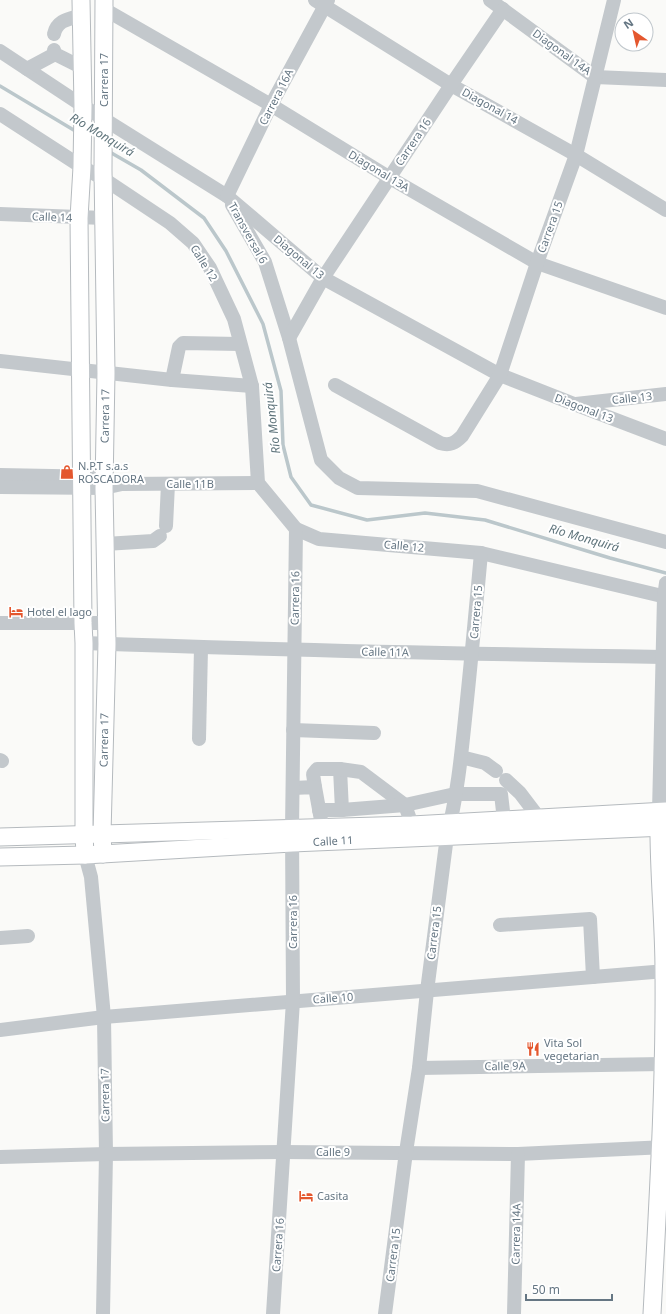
<svg xmlns="http://www.w3.org/2000/svg" width="666" height="1314" font-family="'Noto Sans',sans-serif">
  <rect width="100%" height="100%" fill="#fafaf8"/>
  <g fill="none" stroke-linecap="round" stroke-linejoin="round">
    <g stroke="#bbc7cb" stroke-width="3.5">
      <polyline points="0,86 77,132"/>
      <polyline points="108,151 141,170 204,218 226,251 263,324 281,391 283,445 291,477 311,505 367,520 425,513 485,520 610,558 666,573"/>
    </g>
    <defs>
      <g id="major">
        <polyline points="81,0 83,106 82,167 79,218 83,623 84,643 84,834 85,855"/>
        <polyline points="0,837 412,825 666,811"/>
        <polyline points="103,854 102,834 107,644 104,488 106,373 103,170 104,0"/>
        <polyline points="0,857 85,855 292,843 666,827"/>
        <path d="M652,1314C658,1200 665,1086 664,971C664,920 658,868 659,817"/>
      </g>
    </defs>
    <use href="#major" stroke="#b5babe" stroke-width="19"/>
    <g stroke="#c3c8cc" stroke-width="14">
      <polyline points="315,0 451,85 576,155 666,210"/>
      <polyline points="490,0 595,77 666,80"/>
      <polyline points="104,9 271,105 390,178 537,263 666,308"/>
      <path d="M54,34C57,20 69,19 82,15"/>
      <polyline points="54,50 55,54 83,68"/>
      <polyline points="0,51 83,106 227,196 323,278 500,375 574,404 666,439"/>
      <polyline points="27,69 55,54"/>
      <polyline points="0,114 82,167 104,179 170,223 193,243 210,268 234,319 252,386 258,483 296,529 319,539 481,553 666,597"/>
      <polyline points="227,196 271,105 328,0"/>
      <polyline points="232,205 265,262 289,338 321,460 339,478 358,488 477,491 666,542"/>
      <polyline points="0,214 104,218"/>
      <polyline points="289,338 323,278 451,85 503,9"/>
      <polyline points="0,361 172,380 252,386"/>
      <polyline points="172,380 179,347 183,343 240,344"/>
      <path d="M335,385L440,443C450,446 455,443 462,436L500,375L537,263L576,155L614,0"/>
      <polyline points="576,404 666,394"/>
      <polyline points="0,475 104,477 114,481"/>
      <polyline points="0,487 104,488 122,484 258,483"/>
      <polyline points="166,526 168,484"/>
      <polyline points="105,544 153,541 160,536"/>
      <polyline points="0,623 106,623"/>
      <path d="M84,643C277,650 470,654 663,657"/>
      <polyline points="293,730 374,733"/>
      <polyline points="199,739 201,648"/>
      <polyline points="461,757 485,763 496,771"/>
      <polyline points="0,760 2,761"/>
      <polyline points="340,769 342,810"/>
      <polyline points="506,780 520,793 539,818"/>
      <polyline points="315,787 313,774 317,769 340,769 361,772 405,805 412,825"/>
      <polyline points="293,788 315,787 321,820"/>
      <polyline points="319,810 342,810 405,805 455,794 501,794 504,820"/>
      <polyline points="659,812 664,597 666,583"/>
      <polyline points="85,855 91,877 104,1017 106,1154 103,1314"/>
      <polyline points="500,925 590,919 593,977"/>
      <polyline points="0,938 28,936"/>
      <polyline points="0,1030 104,1017 666,971"/>
      <polyline points="419,1068 663,1064"/>
      <polyline points="0,1157 106,1154 283,1152 518,1154 666,1147"/>
      <polyline points="273,1314 293,1001 292,829 296,529"/>
      <path d="M385,1314L406,1152L419,1068L427,991L447,836C457,797 461,758 465,719C471,663 476,608 481,553"/>
      <polyline points="514,1314 518,1154"/>
    </g>
    <use href="#major" stroke="#fff" stroke-width="17"/>
  </g>
  <defs>
    <symbol id="shop-bare" viewBox="-9 -9 18 18"><path d="M-5-2.5h2.3a2.7 3.5 0 0 1 5.4 0H5L5.5 6h-11ZM-1.5-2.5h3a1.5 2.3 0 0 0-3 0Z" fill="#e4572e" stroke="#fff" stroke-width="2.5" paint-order="stroke"/></symbol>
    <symbol id="hotel-bare" viewBox="-9 -9 18 18"><path d="M-6-4.5h1.5V1H6V5H4.5V3h-9V5H-6ZM-4 0a1.8 1.8 0 1 1 3.6 0ZM.5 0V-2.5h3Q6-2.5 6 0Z" fill="#e4572e" stroke="#fff" stroke-width="2.5" paint-order="stroke"/></symbol>
    <symbol id="restaurant-bare" viewBox="-9 -9 18 18"><path d="M-5-6h1v4h1v-4h1v4h1v-4h1v5L-1.5 .5V6h-2V.5L-5-1ZM5-6V6H3V1.5H1.5Q1.5-4 5-6Z" fill="#e4572e" stroke="#fff" stroke-width="2.5" paint-order="stroke"/></symbol>
  </defs>
  <g fill-rule="evenodd">
    <use href="#shop-bare" x="57" y="462" width="20" height="20"/>
    <use href="#hotel-bare" x="6" y="602" width="20" height="20"/>
    <use href="#restaurant-bare" x="523" y="1039" width="20" height="20"/>
    <use href="#hotel-bare" x="296" y="1186" width="20" height="20"/>
  </g>
  <g text-anchor="middle" stroke-width="4" stroke-linejoin="round" paint-order="stroke">
    <g font-size="11" fill="#657683" stroke="#fff">
      <text transform="translate(562 52) rotate(36)" y="4">Diagonal 14A</text>
      <text transform="translate(104 80) rotate(-90)" y="4">Carrera 17</text>
      <text transform="translate(276 97) rotate(-63)" y="4">Carrera 16A</text>
      <text transform="translate(490 106) rotate(29)" y="4">Diagonal 14</text>
      <text transform="translate(413 142) rotate(-56)" y="4">Carrera 16</text>
      <text transform="translate(379 171) rotate(31)" y="4">Diagonal 13A</text>
      <text transform="translate(52 217) rotate(2)" y="4">Calle 14</text>
      <text transform="translate(550 227) rotate(-70)" y="4">Carrera 15</text>
      <text transform="translate(248 233) rotate(61)" y="4">Transversal 6</text>
      <text transform="translate(299 257) rotate(40)" y="4">Diagonal 13</text>
      <text transform="translate(204 263) rotate(58)" y="4">Calle 12</text>
      <text transform="translate(632 398) rotate(-6)" y="4">Calle 13</text>
      <text transform="translate(584 408) rotate(21)" y="4">Diagonal 13</text>
      <text transform="translate(105 416) rotate(-89)" y="4">Carrera 17</text>
      <text x="190" y="488">Calle 11B</text>
      <text transform="translate(404 546) rotate(5)" y="4">Calle 12</text>
      <text transform="translate(295 598) rotate(-89)" y="4">Carrera 16</text>
      <text transform="translate(476 612) rotate(-85)" y="4">Carrera 15</text>
      <text transform="translate(385 652) rotate(1)" y="4">Calle 11A</text>
      <text transform="translate(104 740) rotate(-89)" y="4">Carrera 17</text>
      <text transform="translate(333 841) rotate(-3)" y="4">Calle 11</text>
      <text transform="translate(293 922) rotate(-90)" y="4">Carrera 16</text>
      <text transform="translate(434 933) rotate(-83)" y="4">Carrera 15</text>
      <text transform="translate(333 998) rotate(-4)" y="4">Calle 10</text>
      <text transform="translate(505 1066) rotate(-1)" y="4">Calle 9A</text>
      <text transform="translate(105 1095) rotate(-91)" y="4">Carrera 17</text>
      <text x="333" y="1156">Calle 9</text>
      <text transform="translate(516 1234) rotate(-89)" y="4">Carrera 14A</text>
      <text transform="translate(278 1245) rotate(-86)" y="4">Carrera 16</text>
      <text transform="translate(393 1255) rotate(-83)" y="4">Carrera 15</text>
    </g>
    <g font-size="11" fill="#657683" stroke="#fff" text-anchor="start">
      <text x="78" y="470">N.P.T s.a.s<tspan x="78" dy="13">ROSCADORA</tspan></text>
      <text x="27" y="616">Hotel el lago</text>
      <text x="544" y="1047">Vita Sol<tspan x="544" dy="13">vegetarian</tspan></text>
      <text x="317" y="1200">Casita</text>
    </g>
    <g font-size="12" font-style="italic" fill="#60757c" stroke="#fff">
      <text transform="translate(102 135) rotate(31)" y="4">Río Monquirá</text>
      <text transform="translate(272 418) rotate(-97)" y="4">Río Monquirá</text>
      <text transform="translate(584 538) rotate(16)" y="4">Río Monquirá</text>
    </g>
  </g>
  <g transform="translate(634 32) rotate(326)"><circle r="19" fill="#ffffff" stroke="#c1c8cd"/>
  <path d="M0-3L7 15L0 10L-7 15Z" fill="#e4572e"/>
  <text y="-6" font-size="11" font-weight="bold" text-anchor="middle" fill="#657683">N</text>
  </g>
  <path d="M526 1294v6h86v-6" fill="none" stroke="#657683" stroke-width="2"/>
  <text x="532" y="1294" font-size="12" fill="#657683" stroke="#ffffff" stroke-width="3" paint-order="stroke">50 m</text>
</svg>
